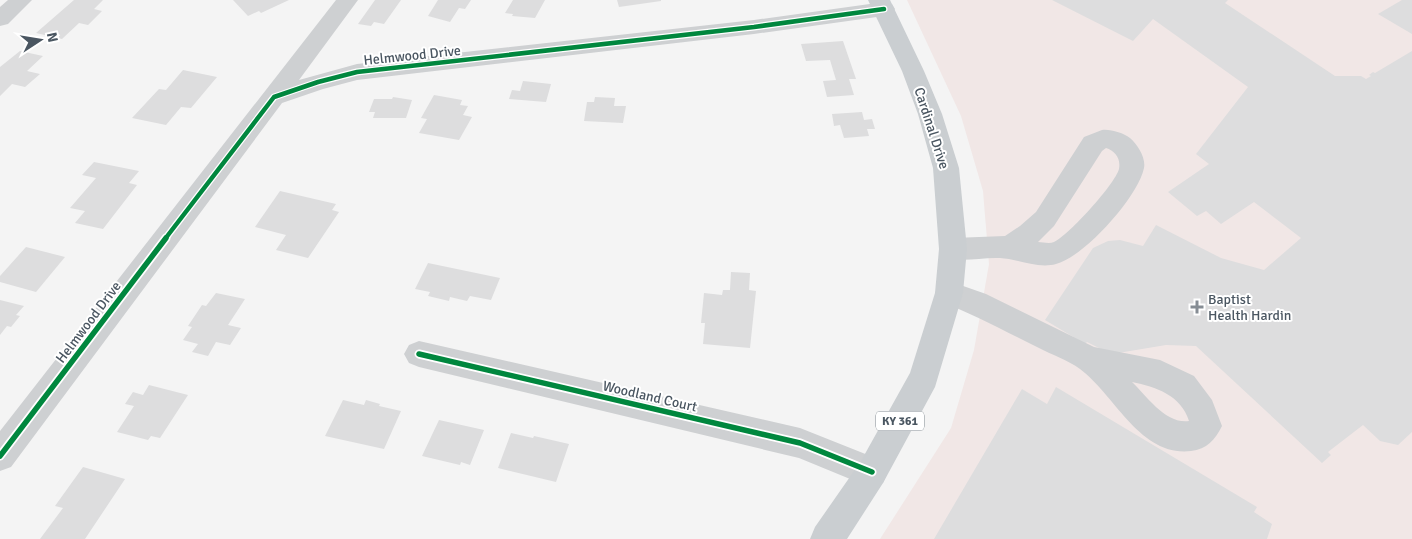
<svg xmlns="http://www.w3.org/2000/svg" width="1412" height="539" font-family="Signika,sans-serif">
  <rect width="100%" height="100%" fill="#f4f4f4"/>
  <polygon fill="#f1e7e6" points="907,0 1412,0 1412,539 880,539 951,428 974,350 989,264 983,191 961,116"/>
  <g fill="#ddddde">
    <polygon points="74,0 103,0 94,9 102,11 88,25 79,23 62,39 36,33"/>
    <polygon points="233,0 289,0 261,13 259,11 248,16"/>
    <polygon points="375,0 401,0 384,24 374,22 371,26 358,24"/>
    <polygon points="438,0 471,0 465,9 459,8 450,22 428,16"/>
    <polygon points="513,0 545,0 535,18 512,16 513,14 505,13"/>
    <polygon points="617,0 661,0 661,1 619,7"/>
    <polygon points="1052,0 1228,0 1225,3 1335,76 1361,76 1366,79 1371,76 1369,75 1373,72 1375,73 1412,51 1412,432 1398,445 1380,441 1363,425 1328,452 1331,455 1322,463 1196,346 1166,345 1118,353 1103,350 1087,342 1085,344 1045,320 1093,248 1108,241 1120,240 1143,246 1156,225 1221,258 1264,270 1301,238 1254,202 1221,224 1206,211 1197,216 1168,192 1209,164 1196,154 1248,87 1153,19 1133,41"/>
    <polygon points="1402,0 1412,0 1412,34 1378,14"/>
    <polygon points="843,41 856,79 849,79 854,95 827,97 823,81 836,80 830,60 806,61 801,44"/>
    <polygon points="20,51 43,56 27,71 40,74 25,87 12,84 0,96 0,67"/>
    <polygon points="183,70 217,77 191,108 181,107 166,125 132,118 159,89 166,90"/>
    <polygon points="523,81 551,84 546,102 509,99 512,90 520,91"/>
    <polygon points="434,95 462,100 460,105 468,106 463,115 472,117 459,140 419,133 427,119 421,118"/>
    <polygon points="393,97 412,100 406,118 373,118 375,112 369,112 374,99 392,99"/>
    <polygon points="595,97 615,98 614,106 626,106 623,123 584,121 587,102 594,102"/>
    <polygon points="862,112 864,120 872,119 875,129 867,129 869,136 844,138 840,125 834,126 832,114"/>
    <polygon points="94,162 139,171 129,183 137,185 103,229 75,223 85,211 70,208 96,178 82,175"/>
    <polygon points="280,191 336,204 332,210 339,212 308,258 276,250 286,235 255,227"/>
    <polygon points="26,247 65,257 36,292 0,282 0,276"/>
    <polygon points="428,263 500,278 491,300 470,296 467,301 450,297 449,301 428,296 430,292 415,289"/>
    <polygon points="731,272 750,273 749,290 756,291 750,348 703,344 705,323 701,323 704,293 722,295 723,290 730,290"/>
    <polygon points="216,293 245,299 228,325 241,328 230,345 216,342 208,356 192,352 198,344 183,340 192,327 188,326 202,305 206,306"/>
    <polygon points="0,300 24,306 16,315 20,316 11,327 7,326 0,335"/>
    <polygon points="149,385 188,395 160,438 151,436 148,440 117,432 134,406 125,404 133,392 143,395"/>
    <polygon points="1056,387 1257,507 1254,512 1272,524 1267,539 934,539 1022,389 1047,404"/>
    <polygon points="343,400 364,405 366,400 380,404 379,406 401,411 384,449 325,436"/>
    <polygon points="439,420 484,430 470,465 461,462 460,465 422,456"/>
    <polygon points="511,433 533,438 534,436 569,444 556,482 498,468"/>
    <polygon points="83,467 125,479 85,539 40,539 63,508 55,506"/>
  </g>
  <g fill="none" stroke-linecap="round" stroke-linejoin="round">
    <g fill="#ced0d2" fill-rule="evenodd">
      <polygon points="8,0 32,0 8,24 0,26 0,7"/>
      <polygon points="336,0 358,0 299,80 357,64 754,20 884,2 892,4 895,9 892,14 884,16 754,34 357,80 323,89 282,103 11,467 0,471 0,431"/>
      <path d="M1102,130C1111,129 1123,133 1130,138C1138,145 1146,158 1144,168C1138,197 1084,257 1056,264C1038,269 1018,259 1000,258C981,257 962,263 943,257L939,249L943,241L953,238L1005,236L1020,226L1036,212L1084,137ZM1106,148C1115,151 1121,158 1119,169C1115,184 1069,235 1054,242C1049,244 1043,242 1038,242L1054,226L1102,151Z"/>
      <path d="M949,281L986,294L1094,347L1160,360L1194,376L1212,400L1222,426C1215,440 1207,449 1191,451C1140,457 1115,395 1080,369C1068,360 1052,355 1039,348C1006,332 974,314 939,301L935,293L939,285ZM1132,382C1156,387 1181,395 1189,421C1165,424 1148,397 1132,382Z"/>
      <polygon points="419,341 800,428 883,461 888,472 883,483 872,488 799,458 419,367 409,363 404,354 409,345"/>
    </g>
    <polygon fill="#caced1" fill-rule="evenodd" points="868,0 890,0 924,71 942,114 959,168 967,249 963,293 935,387 883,483 847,539 810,539 815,527 861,461 910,373 935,293 939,249 933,168 918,114 902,71"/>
    <defs>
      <polyline id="cycleway-far1" points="165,239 274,97 318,82 357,72 754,27 884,9"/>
      <g id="cycleway">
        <polyline points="419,354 800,443 872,472"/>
        <polyline points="0,456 166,238"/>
      </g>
    </defs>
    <use href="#cycleway-far1" stroke="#fff" stroke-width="7"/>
    <use href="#cycleway" stroke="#fff" stroke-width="9"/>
    <use href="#cycleway-far1" stroke="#00873e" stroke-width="4.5"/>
    <use href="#cycleway" stroke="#00873e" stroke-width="5.5"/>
  </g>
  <path fill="#868d94" stroke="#fff" stroke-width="2" d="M1194.5 299.5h5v5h5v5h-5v5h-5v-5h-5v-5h5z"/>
  <g text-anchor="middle" stroke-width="4" stroke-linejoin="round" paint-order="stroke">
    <rect fill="#fff" stroke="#808990" stroke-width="1" x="876" y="411.5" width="48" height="19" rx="4"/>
    <g font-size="12" font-weight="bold" fill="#4a5661">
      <text x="900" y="425">KY 361</text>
    </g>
    <g font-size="14" fill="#4a5661" stroke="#fff">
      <text transform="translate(412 55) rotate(-6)" y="5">Helmwood Drive</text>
      <text transform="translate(932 128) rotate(72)" y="5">Cardinal Drive</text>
      <text transform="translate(88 322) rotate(-53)" y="5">Helmwood Drive</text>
      <text transform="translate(650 396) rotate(13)" y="5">Woodland Court</text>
    </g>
    <g font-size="14" fill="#4a5661" stroke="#fff" text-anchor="start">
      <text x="1208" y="304">Baptist<tspan x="1208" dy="16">Health Hardin</tspan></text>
    </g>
  </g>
  <g transform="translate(40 40) rotate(78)" stroke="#ffffff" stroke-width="4" paint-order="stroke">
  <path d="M0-4L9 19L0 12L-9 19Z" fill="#4a5661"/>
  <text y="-8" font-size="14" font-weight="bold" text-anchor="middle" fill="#4a5661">N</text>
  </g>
</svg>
